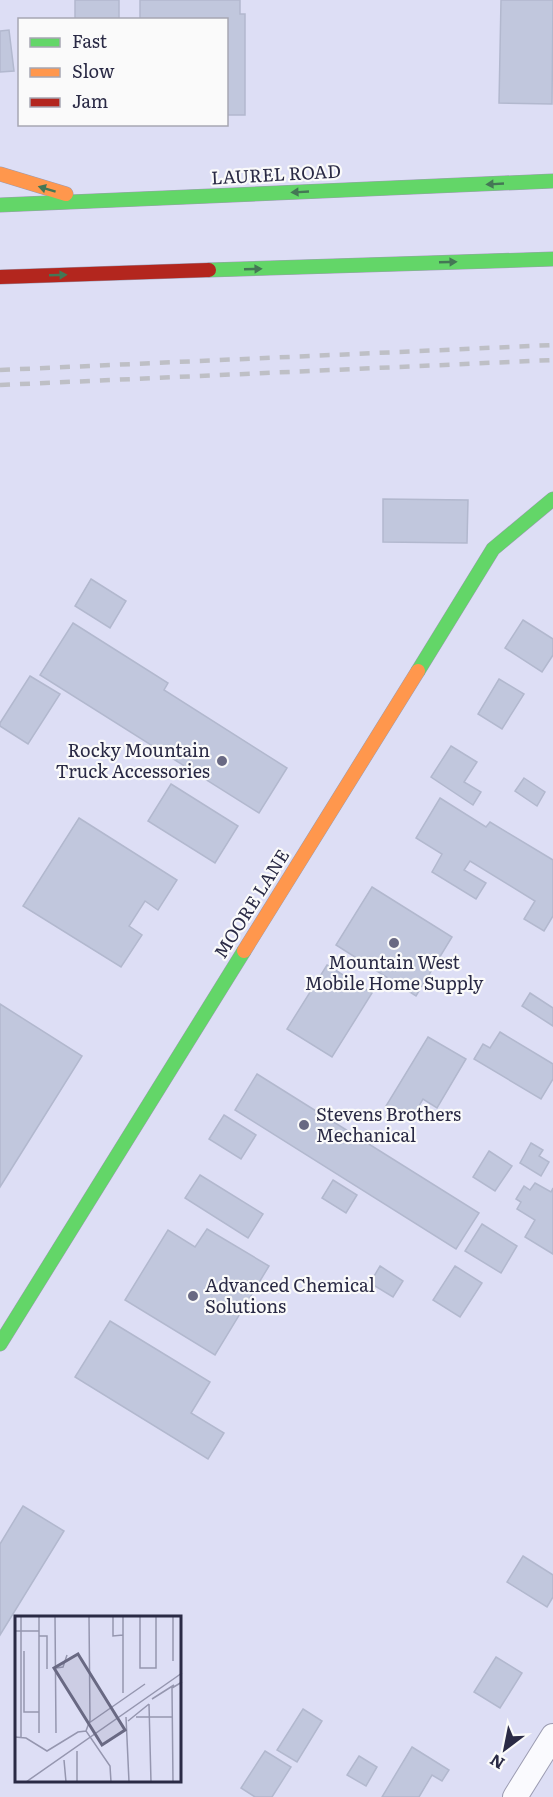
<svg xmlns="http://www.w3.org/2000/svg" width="553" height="1797" font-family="Literata,serif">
  <rect width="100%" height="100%" fill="#dddef5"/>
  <g fill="#c1c7dd" stroke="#b2b8ce" stroke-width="1.5">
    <rect x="75" y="0" width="44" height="20"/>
    <polygon points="140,0 240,0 240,14 245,14 245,115 226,115 226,20 140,20"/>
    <polygon points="501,0 553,0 552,104 499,103"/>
    <polygon points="9,30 14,71 0,72 0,31"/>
    <polygon points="383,499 468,500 467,543 383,542"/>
    <polygon points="91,579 126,601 110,628 75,606"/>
    <polygon points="523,620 553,639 553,655 542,672 505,648"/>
    <polygon points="73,623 168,683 164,690 287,768 259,813 40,675"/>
    <polygon points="30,676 60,694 28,744 0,726 0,723"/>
    <polygon points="499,679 524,694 502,729 478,714"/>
    <polygon points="451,746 477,762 464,782 481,792 473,805 431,777"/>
    <polygon points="524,778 545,792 537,806 515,791"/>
    <polygon points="171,784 238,826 215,863 148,821"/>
    <polygon points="440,798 486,827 490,822 553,860 553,916 544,931 524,919 535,901 470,861 464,870 486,883 476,899 432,872 442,854 416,838"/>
    <polygon points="79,818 177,880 158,910 145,901 129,926 142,935 121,967 23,906"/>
    <polygon points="372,887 452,937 416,996 336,945"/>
    <polygon points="327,965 372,993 332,1057 287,1029"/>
    <polygon points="530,993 553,1008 553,1026 522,1006"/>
    <polygon points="0,1004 82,1056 0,1187"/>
    <polygon points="500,1032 553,1064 553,1079 541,1099 474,1059 483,1044 490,1048"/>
    <polygon points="428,1037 466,1059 437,1108 423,1099 410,1121 386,1106"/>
    <polygon points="257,1074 479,1213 456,1249 235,1110"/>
    <polygon points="224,1115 256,1135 241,1159 209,1139"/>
    <polygon points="531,1143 543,1150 539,1156 549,1162 541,1176 520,1163"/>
    <polygon points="489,1151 512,1166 495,1191 473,1177"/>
    <polygon points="200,1175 263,1214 248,1238 185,1198"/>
    <polygon points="333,1180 357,1195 346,1213 322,1198"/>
    <polygon points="535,1183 551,1192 553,1188 553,1254 525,1237 535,1220 517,1209 521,1202 516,1199 524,1186 530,1190"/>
    <polygon points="482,1224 517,1246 501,1273 465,1251"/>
    <polygon points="207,1229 269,1266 215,1355 125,1300 168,1230 195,1247"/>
    <polygon points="380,1266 403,1281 393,1297 370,1283"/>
    <polygon points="455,1266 482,1283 460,1317 433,1300"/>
    <polygon points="110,1321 210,1382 191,1413 224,1433 208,1459 75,1377"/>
    <polygon points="23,1506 64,1531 0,1635 0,1544"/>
    <polygon points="523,1556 553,1575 553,1597 547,1607 507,1582"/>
    <polygon points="496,1657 522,1673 500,1708 474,1692"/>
    <polygon points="303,1709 322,1721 297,1762 277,1750"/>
    <polygon points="412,1747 449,1770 442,1781 432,1775 419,1797 382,1797"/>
    <polygon points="265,1751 291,1767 272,1797 255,1797 241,1788"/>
    <polygon points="359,1756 377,1767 366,1786 347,1775"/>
  </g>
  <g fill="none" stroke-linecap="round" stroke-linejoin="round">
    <defs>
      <polyline id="street" points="515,1797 553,1736"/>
      <g id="fast">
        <polyline points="0,205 553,181"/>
        <polyline points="209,270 553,259"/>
        <polyline points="418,671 493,549 553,499"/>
        <polyline points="0,1344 244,951"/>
      </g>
      <g id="slow">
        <polyline points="0,174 66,194"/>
        <polyline points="244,951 418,671"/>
      </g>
      <polyline id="jam" points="0,277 209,270"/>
    </defs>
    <use href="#street" stroke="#9b9bb1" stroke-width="26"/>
    <use href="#fast" stroke="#9b9bb1" stroke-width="15"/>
    <use href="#slow" stroke="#9b9bb1" stroke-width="15"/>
    <use href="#jam" stroke="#9b9bb1" stroke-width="15"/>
    <use href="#street" stroke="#fafafe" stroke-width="24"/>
    <use href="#fast" stroke="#63d668" stroke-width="14"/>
    <use href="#slow" stroke="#ff974d" stroke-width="14"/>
    <use href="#jam" stroke="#b3261e" stroke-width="14"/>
    <g stroke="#bebfc5" stroke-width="4.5" stroke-dasharray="10 10" stroke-linecap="butt">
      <polyline points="0,370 553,345"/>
      <polyline points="0,385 553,360"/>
    </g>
  </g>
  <defs><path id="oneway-solid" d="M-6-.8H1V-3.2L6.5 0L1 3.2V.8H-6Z" transform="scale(1.5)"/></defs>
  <g fill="#475">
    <use href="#oneway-solid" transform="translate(495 184) rotate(177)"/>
    <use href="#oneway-solid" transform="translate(47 189) rotate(-163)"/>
    <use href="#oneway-solid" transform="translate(300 192) rotate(177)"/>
    <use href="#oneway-solid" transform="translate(448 262) rotate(-2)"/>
    <use href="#oneway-solid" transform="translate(253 269) rotate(-2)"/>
    <use href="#oneway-solid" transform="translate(58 275) rotate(-2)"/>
  </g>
  <g fill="#696983" stroke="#fafafa" stroke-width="2">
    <circle cx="222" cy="761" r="6"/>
    <circle cx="394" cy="943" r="6"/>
    <circle cx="304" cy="1125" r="6"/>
    <circle cx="193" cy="1296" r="6"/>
  </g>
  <g text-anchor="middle" stroke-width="4.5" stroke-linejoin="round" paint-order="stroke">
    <g font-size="18" fill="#2a2a45" stroke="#fafafa">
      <text transform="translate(276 175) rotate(-3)" y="6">LAUREL ROAD</text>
      <text transform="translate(252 904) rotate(-58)" y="6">MOORE LANE</text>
    </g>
    <g font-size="18" fill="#2a2a45" stroke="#fafafa" text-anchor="start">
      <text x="210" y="757" text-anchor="end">Rocky Mountain<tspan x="210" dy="21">Truck Accessories</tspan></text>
      <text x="394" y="969" text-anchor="middle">Mountain West<tspan x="394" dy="21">Mobile Home Supply</tspan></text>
      <text x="316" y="1121">Stevens Brothers<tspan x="316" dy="21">Mechanical</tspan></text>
      <text x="205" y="1292">Advanced Chemical<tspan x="205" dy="21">Solutions</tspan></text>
    </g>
  </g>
  <g transform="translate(15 1616)">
    <rect width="166" height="166" fill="#dddef5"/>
    <path fill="none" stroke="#9596af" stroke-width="1.5" d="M6,0V121M40,0L41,117M74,0L75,104L71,115L95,150L96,166M98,0V20L108,19M108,0V77M125,0V52H141V0M158,0V45M0,15H24M24,20H32V53M9,35V96H24M41,52L48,51L52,39M137,83L159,69M134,88L136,166M111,101L114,166M121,101H158M113,105L134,88M74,107L130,68M24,117V0M0,121L11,122L32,135L63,116L71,115M62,135V166M49,144L51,166M11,166L167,57M158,166L157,72L167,66"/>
    <path fill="#696983" fill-opacity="0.15" stroke="#696983" stroke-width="3" d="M63,38L110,114L87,129L39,52Z"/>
    <rect width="166" height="166" fill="none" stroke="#2a2a45" stroke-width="3"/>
  </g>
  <rect x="18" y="18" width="210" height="108" fill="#fafafa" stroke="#a7a7b2" stroke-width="1.5"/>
  <rect x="30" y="38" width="30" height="9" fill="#63d668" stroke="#a7a7b2" stroke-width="1.5"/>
  <text x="72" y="48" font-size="18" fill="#2a2a45">Fast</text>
  <rect x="30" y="68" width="30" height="9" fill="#ff974d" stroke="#a7a7b2" stroke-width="1.5"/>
  <text x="72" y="78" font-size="18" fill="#2a2a45">Slow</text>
  <rect x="30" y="98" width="30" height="9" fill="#b3261e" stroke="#a7a7b2" stroke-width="1.5"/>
  <text x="72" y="108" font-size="18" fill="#2a2a45">Jam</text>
  <g transform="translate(505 1749) rotate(212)" stroke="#fafafa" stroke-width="4.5" paint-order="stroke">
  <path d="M0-4.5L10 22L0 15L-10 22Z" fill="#2a2a45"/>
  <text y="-9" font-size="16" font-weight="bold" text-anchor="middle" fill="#2a2a45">N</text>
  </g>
</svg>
